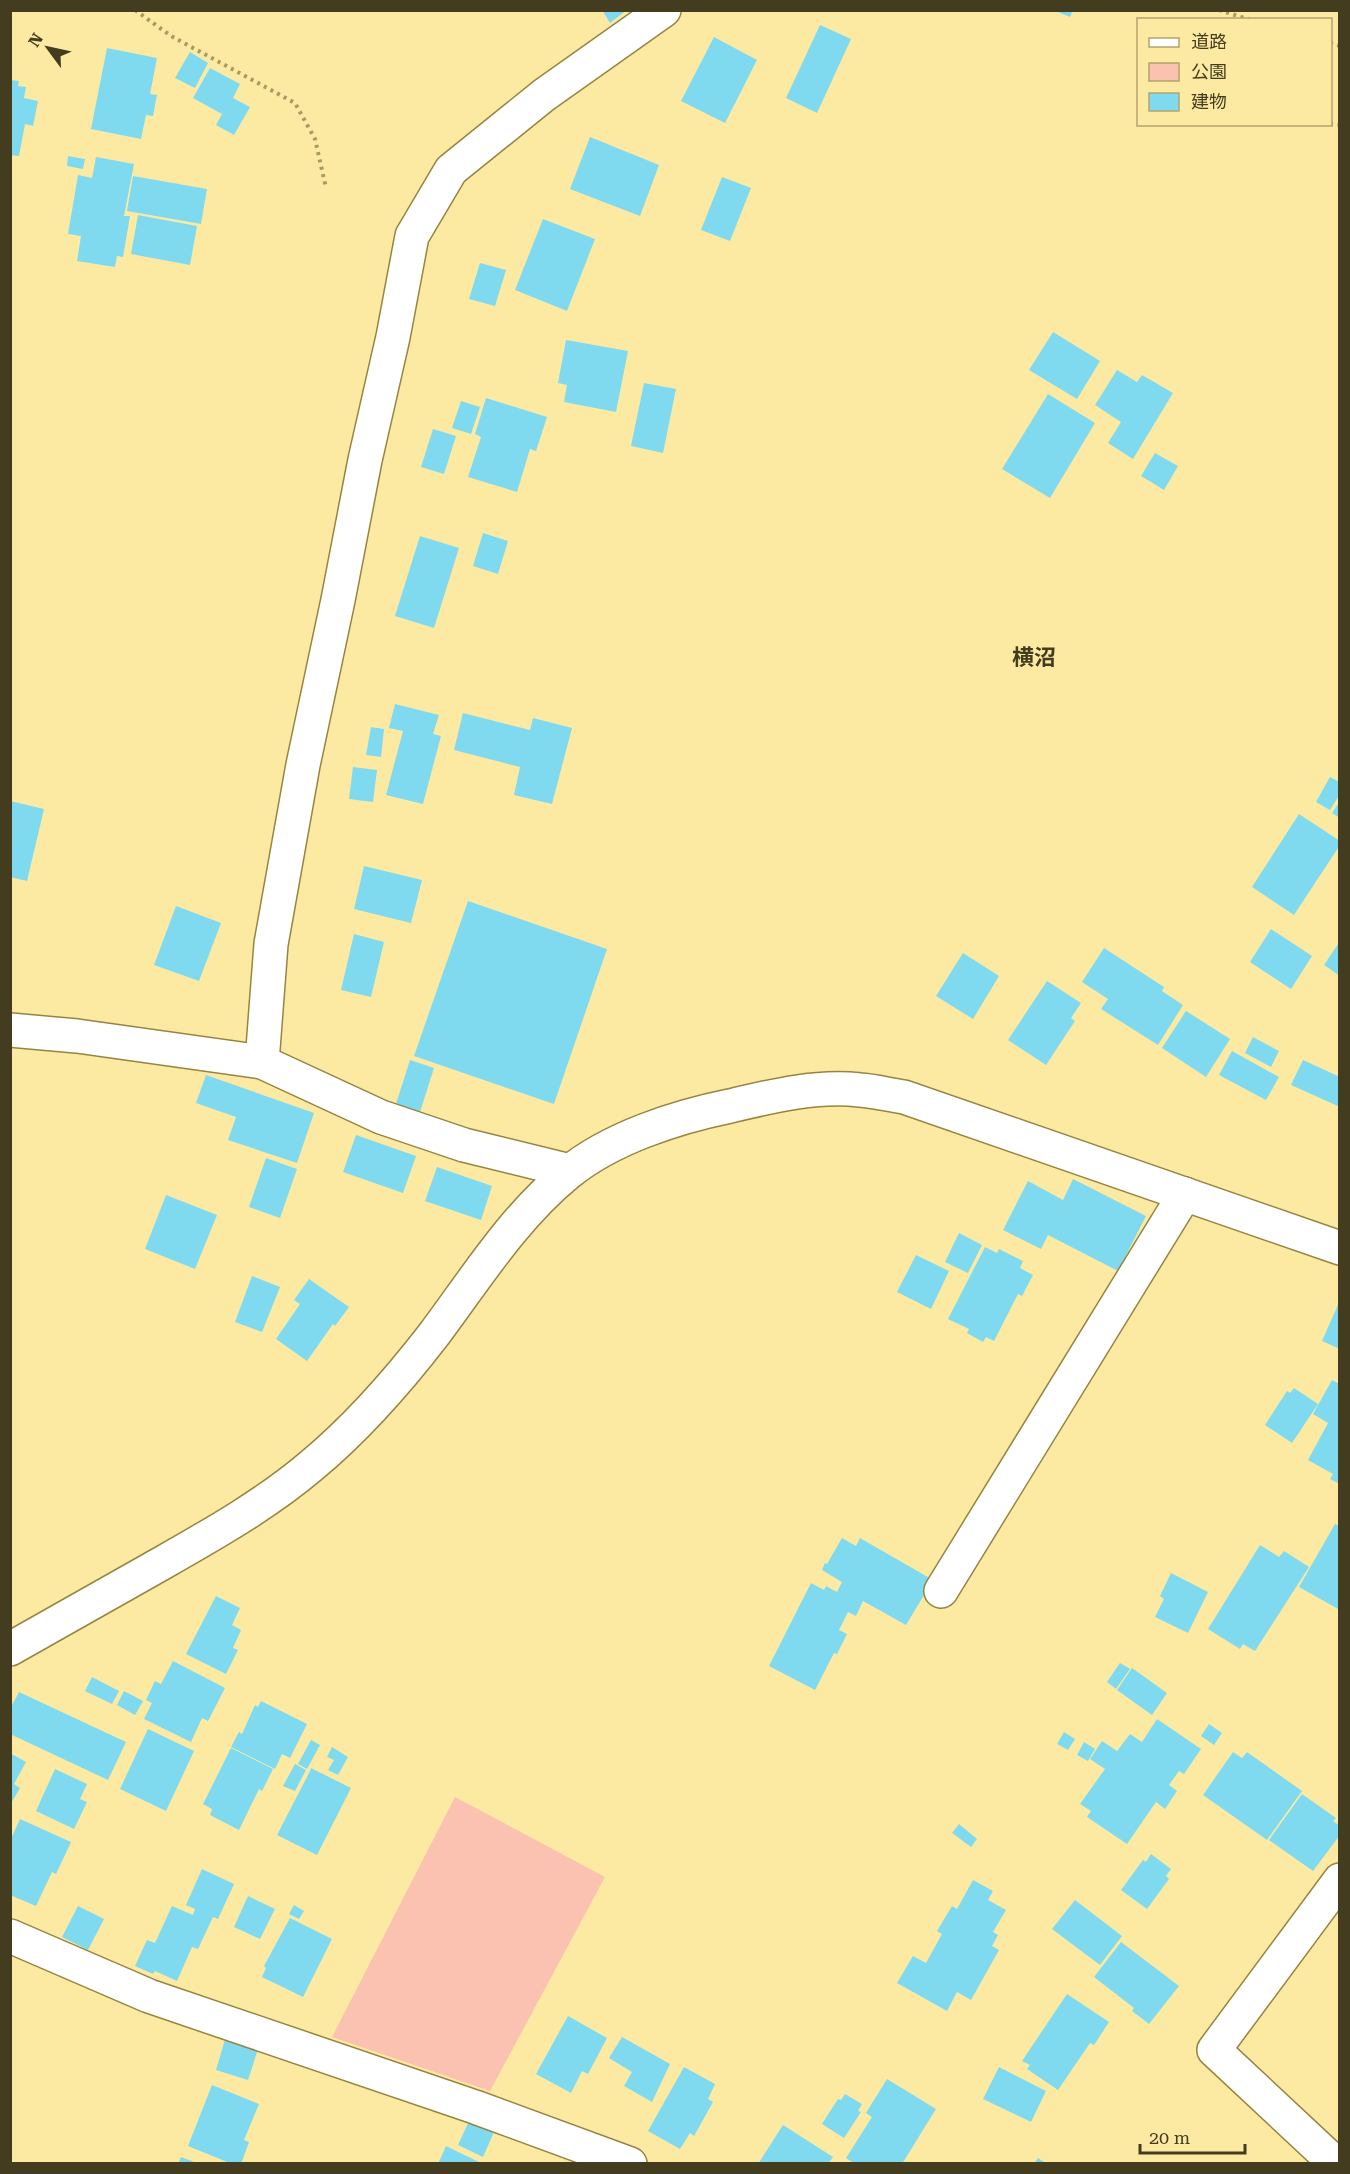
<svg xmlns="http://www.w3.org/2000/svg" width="1350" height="2174" font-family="'Roboto Serif','Noto Sans JP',serif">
  <rect width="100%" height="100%" fill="#fceaa3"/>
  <polygon fill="#fbc1b1" points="455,1797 605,1877 490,2091 332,2037"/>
  <g fill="#7fdaf0">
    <polygon points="602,10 627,10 610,23"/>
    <polygon points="1053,10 1073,10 1070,17"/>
    <polygon points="820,25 851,39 817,113 786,98"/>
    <polygon points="714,37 757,60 725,123 681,101"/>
    <polygon points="107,48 157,58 150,94 157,95 153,116 146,115 141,139 91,129"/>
    <polygon points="190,52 208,63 195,88 175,78"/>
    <polygon points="210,68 240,84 233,98 250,107 234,135 216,125 222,114 193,98"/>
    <polygon points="10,80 19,81 18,86 26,87 24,98 38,101 33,126 25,124 19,156 10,155"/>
    <polygon points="590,137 659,165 640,216 570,189"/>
    <polygon points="68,156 85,159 83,169 67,166"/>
    <polygon points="96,157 134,164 124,216 130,216 123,257 117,256 115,267 77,261 81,236 68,234 78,175 92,178"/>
    <polygon points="133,176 207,189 201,224 127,211"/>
    <polygon points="722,177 751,188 730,241 701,230"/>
    <polygon points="138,215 197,226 190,265 131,254"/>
    <polygon points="543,219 595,239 567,311 515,290"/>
    <polygon points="480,263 506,270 495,306 469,299"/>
    <polygon points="1053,332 1100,361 1077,399 1029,370"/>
    <polygon points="566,340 628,351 616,412 564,402 567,385 558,383"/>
    <polygon points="1117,370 1137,382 1142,375 1173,393 1133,459 1108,443 1121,422 1095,405"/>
    <polygon points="644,383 676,389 663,453 631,446"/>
    <polygon points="1048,394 1095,423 1050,498 1002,469"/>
    <polygon points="486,398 547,417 536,451 530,449 517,492 468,477 481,437 475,434"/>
    <polygon points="461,401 480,407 471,434 452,428"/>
    <polygon points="433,429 456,436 444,474 421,467"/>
    <polygon points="1155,453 1178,466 1164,490 1141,476"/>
    <polygon points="483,533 508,541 498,574 473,566"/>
    <polygon points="420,536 459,548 434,628 395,616"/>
    <polygon points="395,704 439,715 433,734 441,736 423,804 386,795 403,731 389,728"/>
    <polygon points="463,713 530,730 533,718 572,728 552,804 514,795 520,767 454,750"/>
    <polygon points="371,727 384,729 381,757 366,755"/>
    <polygon points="353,767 377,770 373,802 349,799"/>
    <polygon points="1330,777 1340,782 1340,794 1330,810 1316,802"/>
    <polygon points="10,801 44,809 27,881 10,877"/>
    <polygon points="1340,801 1340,818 1332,813"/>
    <polygon points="1299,814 1340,841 1340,845 1294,915 1252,887"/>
    <polygon points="364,866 422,880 411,923 354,909"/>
    <polygon points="468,901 607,949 554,1104 414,1056"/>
    <polygon points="176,906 221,923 199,981 154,965"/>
    <polygon points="1271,929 1312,956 1291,989 1250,962"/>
    <polygon points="354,934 384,942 371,997 341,990"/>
    <polygon points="1340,941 1340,976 1324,965"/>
    <polygon points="1104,948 1164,987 1162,991 1183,1005 1158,1045 1101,1009 1108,999 1082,982"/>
    <polygon points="963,953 999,976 973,1019 936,996"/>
    <polygon points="1047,981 1081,1003 1071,1018 1075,1021 1046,1065 1008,1040"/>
    <polygon points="1186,1011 1230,1039 1206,1077 1162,1048"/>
    <polygon points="1253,1037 1279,1051 1271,1067 1245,1053"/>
    <polygon points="1232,1051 1279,1077 1266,1100 1219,1075"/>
    <polygon points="410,1060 434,1068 420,1112 396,1104"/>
    <polygon points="1303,1060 1340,1077 1340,1107 1291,1085"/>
    <polygon points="206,1075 314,1113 297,1163 228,1140 236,1117 196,1103"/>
    <polygon points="356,1135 416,1156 403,1193 343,1172"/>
    <polygon points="266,1158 297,1169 280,1218 249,1207"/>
    <polygon points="437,1167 492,1186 481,1220 425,1201"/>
    <polygon points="1073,1179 1146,1216 1118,1271 1048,1235 1041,1249 1003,1230 1028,1181 1063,1200"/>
    <polygon points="166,1195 217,1215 195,1269 145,1249"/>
    <polygon points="959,1233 982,1245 968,1273 945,1262"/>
    <polygon points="985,1247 997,1253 999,1249 1023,1261 1020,1268 1033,1275 1022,1296 1018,1294 994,1341 986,1337 983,1342 967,1333 969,1329 948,1319"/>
    <polygon points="916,1255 949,1271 931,1309 897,1292"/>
    <polygon points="252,1276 280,1287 262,1332 235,1322"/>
    <polygon points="309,1279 349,1307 335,1326 333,1324 307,1361 276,1339 300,1304 294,1300"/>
    <polygon points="1340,1300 1340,1349 1322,1341"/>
    <polygon points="1332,1380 1340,1384 1340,1484 1330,1479 1333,1474 1308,1460 1328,1423 1313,1414"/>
    <polygon points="1294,1388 1318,1404 1292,1443 1265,1425 1287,1391 1290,1393"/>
    <polygon points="1335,1524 1340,1526 1340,1610 1299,1587"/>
    <polygon points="842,1538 856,1546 860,1538 933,1580 906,1625 863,1601 856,1616 848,1612 839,1630 847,1634 837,1654 834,1653 815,1690 769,1666 811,1583 824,1590 826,1586 837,1592 842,1582 822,1570 825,1563 827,1564"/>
    <polygon points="1260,1545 1279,1557 1284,1551 1309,1567 1255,1651 1243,1644 1240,1649 1208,1629"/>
    <polygon points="1171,1573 1208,1592 1188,1633 1155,1617 1164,1599 1160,1596"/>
    <polygon points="216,1596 240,1608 232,1625 241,1630 233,1648 238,1650 226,1674 186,1654"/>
    <polygon points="173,1661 225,1688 208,1721 202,1718 191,1742 144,1719 152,1703 146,1700 155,1681 161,1684"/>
    <polygon points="1120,1663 1130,1669 1116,1689 1107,1682"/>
    <polygon points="1132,1668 1167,1693 1152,1715 1117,1690"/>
    <polygon points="92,1677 119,1691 112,1704 85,1691"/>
    <polygon points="124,1691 143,1701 135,1715 117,1705"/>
    <polygon points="19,1692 126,1742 108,1780 10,1734 10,1709"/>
    <polygon points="261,1701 307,1724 290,1758 282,1754 275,1769 231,1747 239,1732 242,1734 255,1705 258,1707"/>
    <polygon points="1157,1719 1201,1749 1184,1774 1179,1771 1169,1785 1177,1791 1165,1809 1156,1802 1127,1844 1087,1817 1091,1811 1080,1804 1105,1769 1090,1759 1102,1741 1117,1751 1130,1734 1142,1742"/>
    <polygon points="1209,1724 1222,1733 1214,1745 1201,1736"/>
    <polygon points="148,1729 194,1751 166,1811 120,1789"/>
    <polygon points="1064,1732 1075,1739 1068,1750 1057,1744"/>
    <polygon points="311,1740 320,1745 307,1769 298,1764"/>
    <polygon points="1084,1742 1095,1749 1088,1761 1077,1755"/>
    <polygon points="332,1747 348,1757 338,1775 328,1770 334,1760 327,1757"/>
    <polygon points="231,1748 273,1769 262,1791 259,1789 239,1830 210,1815 212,1809 203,1804"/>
    <polygon points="1233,1752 1242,1758 1247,1752 1302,1791 1267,1840 1203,1795"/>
    <polygon points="10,1753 26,1762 14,1784 20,1788 10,1805"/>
    <polygon points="295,1764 306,1770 295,1791 283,1786"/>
    <polygon points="311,1768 351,1788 317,1855 277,1835 310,1771 312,1772 310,1771"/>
    <polygon points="55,1769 87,1784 80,1799 87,1802 74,1829 36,1811"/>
    <polygon points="1302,1794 1336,1818 1333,1821 1340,1826 1340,1835 1313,1871 1269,1840"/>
    <polygon points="20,1819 71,1842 56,1874 52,1872 36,1906 10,1895 10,1841"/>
    <polygon points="959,1824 977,1839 971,1847 952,1833"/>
    <polygon points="1151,1854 1171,1869 1166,1876 1169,1879 1147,1909 1121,1890 1143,1860 1146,1862"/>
    <polygon points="202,1869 234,1884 218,1919 213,1917 198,1949 192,1947 177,1981 155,1971 153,1974 135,1966 147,1940 155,1943 172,1906 193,1915 195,1909 186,1905"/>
    <polygon points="973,1880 993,1891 988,1900 1006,1910 993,1932 998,1935 992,1946 999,1950 971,2000 957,1992 947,2011 897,1983 913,1956 926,1963 942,1934 937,1931 952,1906 957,1909"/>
    <polygon points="248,1896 275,1909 260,1939 234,1927"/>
    <polygon points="1075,1900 1122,1936 1100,1965 1052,1929"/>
    <polygon points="294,1905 304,1911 299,1919 289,1914"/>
    <polygon points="78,1906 104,1919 88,1950 62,1937"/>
    <polygon points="290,1918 332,1939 303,1997 262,1977 266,1968 264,1966"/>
    <polygon points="1121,1942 1179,1986 1149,2024 1132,2011 1134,2008 1094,1977"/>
    <polygon points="1067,1994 1109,2022 1094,2045 1090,2043 1058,2090 1027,2069 1030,2065 1022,2061"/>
    <polygon points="568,2016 607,2038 588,2074 582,2071 571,2093 536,2074"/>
    <polygon points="226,2036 259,2046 248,2080 216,2070"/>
    <polygon points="622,2037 670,2064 652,2102 624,2086 632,2072 609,2058"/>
    <polygon points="684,2067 715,2084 708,2099 713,2102 694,2136 690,2133 680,2149 648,2131"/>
    <polygon points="999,2067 1046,2091 1031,2122 983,2099"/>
    <polygon points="887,2079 936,2109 902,2164 855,2164 846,2158 872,2117 866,2113"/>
    <polygon points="212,2085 259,2104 244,2140 249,2142 241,2164 232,2164 188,2146"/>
    <polygon points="845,2094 862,2104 858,2111 861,2112 844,2138 822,2124 838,2099 841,2100"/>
    <polygon points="469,2121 494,2132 483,2157 458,2145"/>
    <polygon points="783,2125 833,2157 828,2164 758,2164"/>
    <polygon points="446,2146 483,2164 438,2164"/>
    <polygon points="181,2157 197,2163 197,2164 178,2164"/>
    <polygon points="1038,2158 1047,2164 1034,2164"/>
  </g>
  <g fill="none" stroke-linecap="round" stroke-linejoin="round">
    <defs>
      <g id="minor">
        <polyline points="10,1030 77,1036 262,1062 381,1117 464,1145 570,1171"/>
        <polyline points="262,1062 271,944 303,765 338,600 365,460 393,337 412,236 451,170 544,95 664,10"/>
        <polyline points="941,1591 1185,1194"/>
        <path d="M10,1649C62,1620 113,1591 164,1562C215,1533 266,1504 311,1466C357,1428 398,1381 435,1333C476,1278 514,1217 568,1173C611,1138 676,1117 730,1106C772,1096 817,1085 860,1090C875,1091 889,1095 904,1097L1340,1248"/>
        <polyline points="10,1936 149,1996 475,2107 630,2164"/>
        <polyline points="1336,2164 1214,2050 1340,1880"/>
      </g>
    </defs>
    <use href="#minor" stroke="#968540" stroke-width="36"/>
    <g stroke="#a69a65" stroke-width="4" stroke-dasharray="3 4.5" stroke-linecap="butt">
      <polyline points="135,10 171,36 295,103 315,139 326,188"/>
      <polyline points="1219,10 1251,20"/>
      <polyline points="1330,43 1340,46"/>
      <polyline points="1330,124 1340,125"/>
    </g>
    <use href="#minor" stroke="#fff" stroke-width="33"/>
  </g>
  <g text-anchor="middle" stroke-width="4.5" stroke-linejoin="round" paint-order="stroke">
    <g font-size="22" font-weight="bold" fill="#433c1e" stroke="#fceaa3">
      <text x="1034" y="665">横沼</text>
    </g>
  </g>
  <rect width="1350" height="2174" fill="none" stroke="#433c1e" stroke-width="24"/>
  <rect x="1137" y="18" width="195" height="108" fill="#fceaa3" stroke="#b2a46e" stroke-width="1.5"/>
  <rect x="1149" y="38" width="30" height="9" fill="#ffffff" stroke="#b2a46e" stroke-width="1.5"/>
  <text x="1191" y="48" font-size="18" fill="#433c1e">道路</text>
  <rect x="1149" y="63" width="30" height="18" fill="#fbc1b1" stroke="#b2a46e" stroke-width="1.5"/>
  <text x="1191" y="78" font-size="18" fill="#433c1e">公園</text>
  <rect x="1149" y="93" width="30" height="18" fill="#7fdaf0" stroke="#b2a46e" stroke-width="1.5"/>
  <text x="1191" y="108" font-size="18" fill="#433c1e">建物</text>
  <g transform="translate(48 48) rotate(303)" stroke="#fceaa3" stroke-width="4.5" paint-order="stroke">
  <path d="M0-4.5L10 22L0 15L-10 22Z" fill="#433c1e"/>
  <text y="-9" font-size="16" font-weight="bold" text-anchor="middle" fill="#433c1e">N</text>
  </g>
  <path d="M1140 2144v9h105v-9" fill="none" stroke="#433c1e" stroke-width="3"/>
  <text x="1149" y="2144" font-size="18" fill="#433c1e" stroke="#fceaa3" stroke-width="4.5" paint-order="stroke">20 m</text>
</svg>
